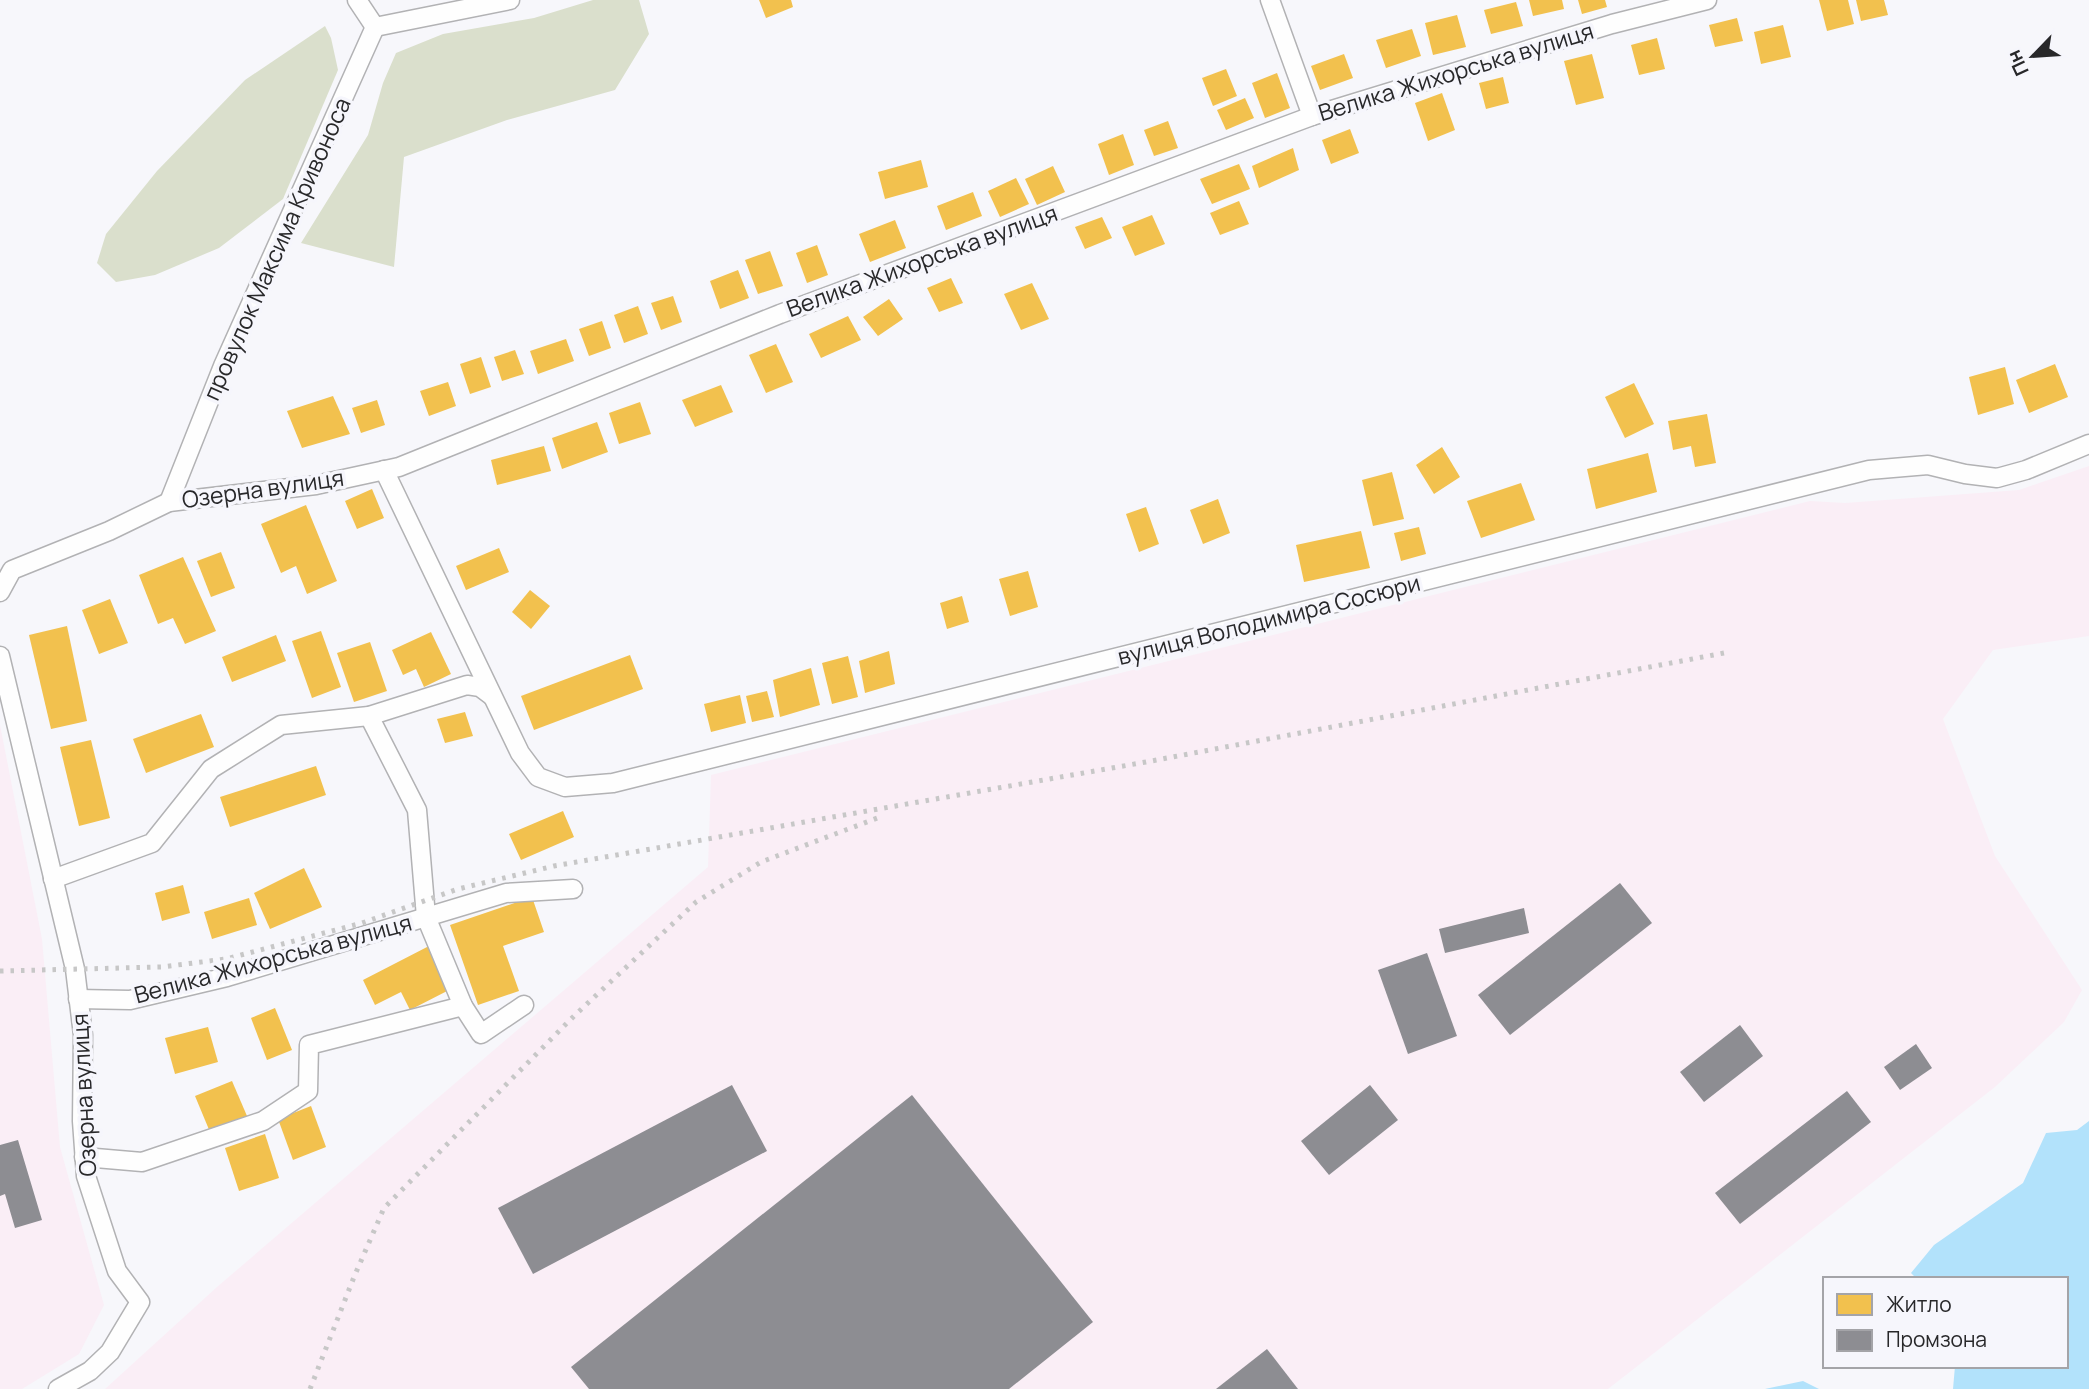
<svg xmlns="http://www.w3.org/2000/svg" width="2089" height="1389" font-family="Manrope,sans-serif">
  <rect width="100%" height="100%" fill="#f7f7fb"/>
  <g fill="#faeef6">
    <polygon points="2089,466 2089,636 1993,650 1943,719 1995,856 2082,990 2064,1022 1995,1087 1608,1389 105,1389 217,1287 708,867 711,775 1810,501 1845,503 2019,490"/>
    <polygon points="0,725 42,939 60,1147 104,1305 79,1354 22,1389 0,1389"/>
  </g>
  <g fill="#dadfcc">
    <polygon points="593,0 639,0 649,34 615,90 507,120 404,157 394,267 301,243 368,135 383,83 396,53 443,34 534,18"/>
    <polygon points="325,26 331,38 338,70 283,199 219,248 155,275 116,282 97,263 106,234 157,171 245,80"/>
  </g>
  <g fill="#b2e2fb">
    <polygon points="2089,1121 2089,1389 1953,1389 1955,1366 2066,1366 2066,1279 1917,1279 1911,1273 1934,1245 2023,1183 2046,1133 2077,1130"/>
    <polygon points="1803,1381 1819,1389 1765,1389"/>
  </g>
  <g fill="#f2c14e">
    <polygon points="759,0 791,0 793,7 766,18"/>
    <polygon points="1529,0 1562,0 1564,9 1533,16"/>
    <polygon points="1578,0 1605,0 1607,7 1582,14"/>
    <polygon points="1819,0 1848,0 1854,24 1827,31"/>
    <polygon points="1856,0 1884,0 1888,15 1861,21"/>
    <polygon points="1516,2 1523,26 1491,34 1484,10"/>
    <polygon points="1457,15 1466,47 1433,55 1425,23"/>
    <polygon points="1737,18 1743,41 1715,47 1709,25"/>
    <polygon points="1783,25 1791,57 1761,64 1754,32"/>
    <polygon points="1412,29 1421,56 1386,68 1376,40"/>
    <polygon points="1657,38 1665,69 1639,75 1631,45"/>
    <polygon points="1344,54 1353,78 1320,90 1311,66"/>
    <polygon points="1592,54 1604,98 1576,105 1564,61"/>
    <polygon points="1226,69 1237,96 1213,106 1202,78"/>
    <polygon points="1277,73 1290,108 1265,118 1252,83"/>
    <polygon points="1503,77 1509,103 1486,109 1479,83"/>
    <polygon points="1442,93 1455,130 1428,141 1415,103"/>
    <polygon points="1245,98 1254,118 1226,130 1217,110"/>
    <polygon points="1168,121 1178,148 1154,156 1144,130"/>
    <polygon points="1350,129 1359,153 1331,164 1322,140"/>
    <polygon points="1123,134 1134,165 1109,175 1098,144"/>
    <polygon points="1293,148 1299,170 1259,188 1252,166"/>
    <polygon points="921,160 928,187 885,199 878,172"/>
    <polygon points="1239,164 1250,189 1212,204 1200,179"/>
    <polygon points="1053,166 1065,192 1037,205 1025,179"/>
    <polygon points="1016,178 1029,204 1000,217 988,191"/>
    <polygon points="973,192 982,216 946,230 937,206"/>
    <polygon points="1239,201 1249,224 1220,235 1210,213"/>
    <polygon points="1152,215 1165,244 1135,256 1122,227"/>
    <polygon points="1102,217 1112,238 1085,249 1075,227"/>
    <polygon points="895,220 906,248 870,262 859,234"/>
    <polygon points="817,245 828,275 807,283 796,253"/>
    <polygon points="770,251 783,286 758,294 745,260"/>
    <polygon points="738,270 749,298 720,309 710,281"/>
    <polygon points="951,278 963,303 939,312 927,288"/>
    <polygon points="1032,283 1049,319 1021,330 1004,294"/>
    <polygon points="673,296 682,322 661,330 651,303"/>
    <polygon points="889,299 903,319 878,336 863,317"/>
    <polygon points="638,306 648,334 624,343 614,315"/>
    <polygon points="848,316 861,340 821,358 809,334"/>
    <polygon points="602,321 611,348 589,356 579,329"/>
    <polygon points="566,339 574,361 538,374 530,351"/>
    <polygon points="776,344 793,382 766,393 749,355"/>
    <polygon points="515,350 524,374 502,381 494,357"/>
    <polygon points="481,357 491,387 470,394 460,364"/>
    <polygon points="2055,364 2068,397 2029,413 2016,380"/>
    <polygon points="2005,367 2014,404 1978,415 1969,377"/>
    <polygon points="448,382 456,406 429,416 420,391"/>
    <polygon points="1634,383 1654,424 1625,438 1605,397"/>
    <polygon points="721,385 733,412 695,427 682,400"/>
    <polygon points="333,396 350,434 302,448 287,411"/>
    <polygon points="377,400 385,425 361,433 352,408"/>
    <polygon points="640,402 651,434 619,444 609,413"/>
    <polygon points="1707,414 1716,463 1695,467 1691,446 1673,450 1668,421"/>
    <polygon points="597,422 608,452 562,469 552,438"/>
    <polygon points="544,446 551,471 497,485 491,460"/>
    <polygon points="1442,447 1460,477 1434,494 1416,465"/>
    <polygon points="1648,453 1657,492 1596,509 1587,469"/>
    <polygon points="1392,472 1404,519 1373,526 1362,480"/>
    <polygon points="1521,483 1535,520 1481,538 1467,501"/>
    <polygon points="372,489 384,518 357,529 345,501"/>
    <polygon points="1218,499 1230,533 1203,544 1190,510"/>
    <polygon points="306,505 337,581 307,594 296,566 281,573 261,524"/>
    <polygon points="1146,507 1159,544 1139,552 1126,514"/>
    <polygon points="1419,527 1426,554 1401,561 1394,533"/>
    <polygon points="1361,531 1370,568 1304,582 1296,545"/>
    <polygon points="499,548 509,572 466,590 456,566"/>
    <polygon points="221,552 235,588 211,597 197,561"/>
    <polygon points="183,557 216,631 185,644 173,618 158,624 139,575"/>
    <polygon points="1028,571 1038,607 1010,616 999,579"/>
    <polygon points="530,590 550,606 531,629 512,612"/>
    <polygon points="962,596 969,622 947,629 940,603"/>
    <polygon points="110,599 128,643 99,654 82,610"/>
    <polygon points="67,626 87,721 51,729 29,635"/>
    <polygon points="321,631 341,687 312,698 292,641"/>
    <polygon points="431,632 451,674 424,687 416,669 403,675 392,650"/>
    <polygon points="276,635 286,661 232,682 222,657"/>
    <polygon points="370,642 387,691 354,702 337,653"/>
    <polygon points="889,651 895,684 865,693 859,661"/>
    <polygon points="630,655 643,689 534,730 521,696"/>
    <polygon points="848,656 858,697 832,704 822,663"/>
    <polygon points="811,668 820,705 780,717 773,680"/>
    <polygon points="767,691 774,717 752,722 746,696"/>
    <polygon points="740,695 746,723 711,732 704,704"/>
    <polygon points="465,712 473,736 445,743 437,719"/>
    <polygon points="201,714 214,747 146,773 133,739"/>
    <polygon points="91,740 110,818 79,826 60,747"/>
    <polygon points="316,766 326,795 230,827 220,797"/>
    <polygon points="563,811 574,837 521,860 509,834"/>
    <polygon points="304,868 322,907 270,929 254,893"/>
    <polygon points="183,885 190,913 162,921 155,893"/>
    <polygon points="532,897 544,932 503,946 519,991 478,1005 450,925"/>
    <polygon points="249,898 257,925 212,939 204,912"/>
    <polygon points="429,946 451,989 410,1010 401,992 375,1005 363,980"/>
    <polygon points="275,1008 292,1050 267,1060 251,1018"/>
    <polygon points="208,1027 218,1062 175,1074 165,1038"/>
    <polygon points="232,1081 247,1116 210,1132 195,1096"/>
    <polygon points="311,1106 326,1147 293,1160 278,1119"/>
    <polygon points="265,1134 279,1178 239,1191 225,1148"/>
  </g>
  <g fill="#8d8d92">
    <polygon points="1620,883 1652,923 1510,1035 1478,995"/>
    <polygon points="1524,908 1529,933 1445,953 1439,929"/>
    <polygon points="1427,953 1457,1036 1408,1054 1378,970"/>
    <polygon points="1740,1025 1763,1056 1704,1102 1680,1072"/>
    <polygon points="1916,1044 1932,1068 1900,1090 1884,1067"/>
    <polygon points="732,1085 767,1151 533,1274 498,1208"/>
    <polygon points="1370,1085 1398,1120 1329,1175 1301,1141"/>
    <polygon points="1847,1091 1871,1122 1740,1224 1715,1193"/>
    <polygon points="912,1095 1093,1322 1009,1389 589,1389 571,1367"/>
    <polygon points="18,1140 42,1220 15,1228 5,1194 0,1196 0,1145"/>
    <polygon points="1267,1349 1298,1389 1216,1389"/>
  </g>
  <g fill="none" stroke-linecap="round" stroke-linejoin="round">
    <defs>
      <g id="street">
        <polyline points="357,0 375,27"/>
        <polyline points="1270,0 1312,116"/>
        <polyline points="375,27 510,0"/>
        <polyline points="384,470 520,753 538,777 565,787 613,783 1869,470 1928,465 1965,474 1997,478 2026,470 2089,444"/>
        <polyline points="169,502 223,366 375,27"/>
        <polyline points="0,592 12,570 109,531 169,502 316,485 399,467 780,314 1312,116 1612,24 1707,0"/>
        <polyline points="0,656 75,969 83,1035 82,1121 86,1176 117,1271 140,1302 110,1352 90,1371 58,1389"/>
        <polyline points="369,716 417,810 426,917 463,1006 481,1034 524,1005"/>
        <polyline points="53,879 152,843 211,769 281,725 369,716 467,685 480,687 492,696"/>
        <polyline points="78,999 130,1000 227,977 506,893 573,889"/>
        <polyline points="84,1157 142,1162 263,1121 308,1091 309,1045 463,1006"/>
      </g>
    </defs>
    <use href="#street" stroke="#b2b2b4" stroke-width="21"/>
    <use href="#street" stroke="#fefefe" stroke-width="18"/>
    <g stroke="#c7c7c7" stroke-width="5" stroke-dasharray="3.5 7" stroke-linecap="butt">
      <polyline points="0,971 161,967 226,959 362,923 458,889 554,866 1146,762 1724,653"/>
      <polyline points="310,1389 354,1277 384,1208 574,1016 696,902 761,862 880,817"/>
    </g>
  </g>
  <g text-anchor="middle" stroke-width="7" stroke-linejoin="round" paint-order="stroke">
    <g font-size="23" fill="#28282a" stroke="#f6f6fc">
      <text transform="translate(1456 72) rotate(-17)" y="8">Велика Жихорська вулиця</text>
      <text transform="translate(277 249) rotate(-66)" y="8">провулок Максима Кривоноса</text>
      <text transform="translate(922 261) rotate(-20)" y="8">Велика Жихорська вулиця</text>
      <text transform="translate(263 489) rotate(-8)" y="8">Озерна вулиця</text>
      <text transform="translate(1269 620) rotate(-14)" y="8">вулиця Володимира Сосюри</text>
      <text transform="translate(273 959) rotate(-15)" y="8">Велика Жихорська вулиця</text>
      <text transform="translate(84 1095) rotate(-93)" y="8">Озерна вулиця</text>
    </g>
  </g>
  <rect x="1823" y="1277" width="245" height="91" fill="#f6f6fc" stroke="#a4a4a8" stroke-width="2"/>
  <rect x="1837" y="1294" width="35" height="21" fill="#f2c14e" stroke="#a4a4a8" stroke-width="2"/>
  <text x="1886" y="1312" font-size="21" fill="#28282a">Житло</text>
  <rect x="1837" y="1330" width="35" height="21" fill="#8d8d92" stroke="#a4a4a8" stroke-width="2"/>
  <text x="1886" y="1347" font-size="21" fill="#28282a">Промзона</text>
  <g transform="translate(2033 56) rotate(245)" stroke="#f6f6fc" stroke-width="5" paint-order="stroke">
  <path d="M0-5L12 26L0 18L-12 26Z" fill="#28282a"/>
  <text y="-10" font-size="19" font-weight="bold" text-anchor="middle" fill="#28282a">Пн</text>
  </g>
</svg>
